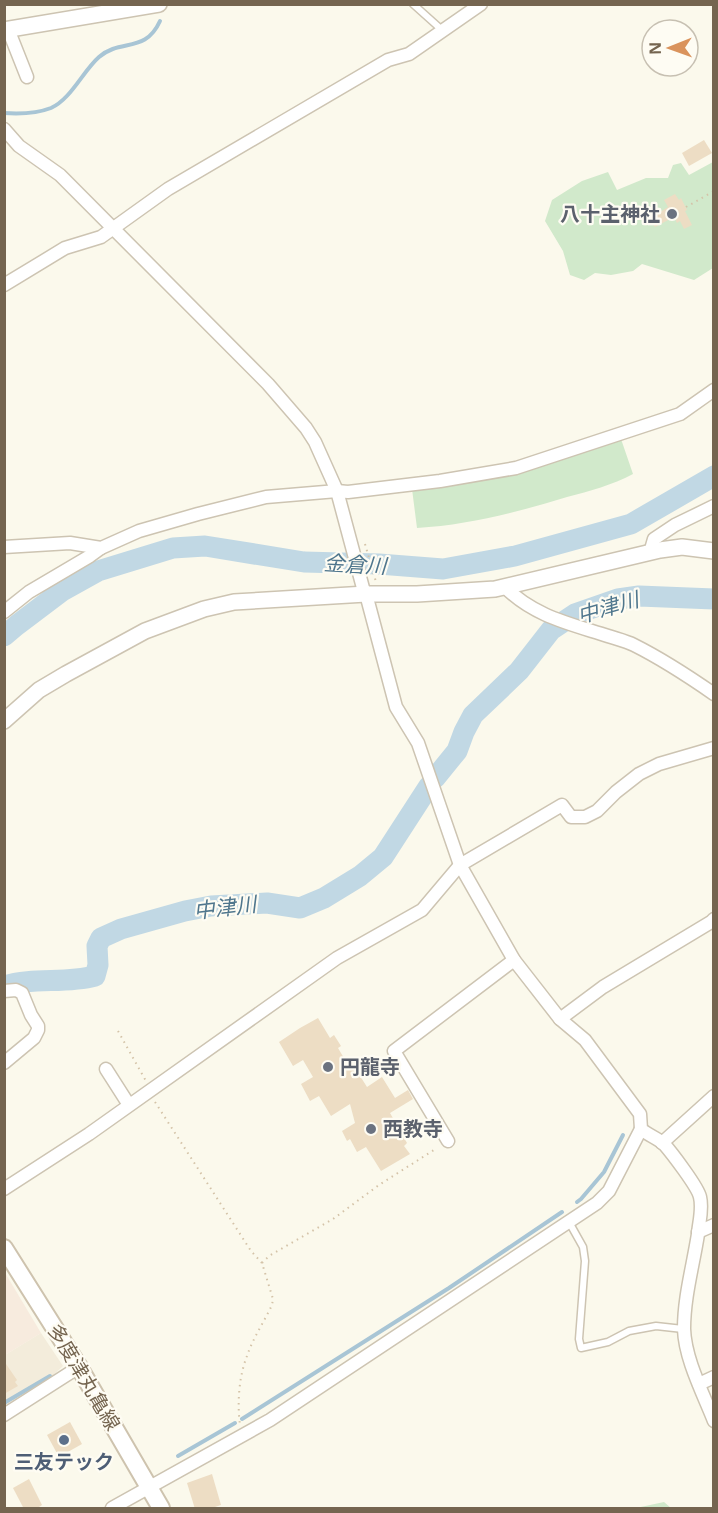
<svg xmlns="http://www.w3.org/2000/svg" width="718" height="1513" font-family="'Open Sans','Noto Sans JP',sans-serif">
  <rect width="100%" height="100%" fill="#fbf9ec"/>
  <polygon fill="#f3ecdb" points="41,1333 63,1366 50,1378 5,1406 5,1355"/>
  <polygon fill="#f7ebde" points="4,1271 41,1333 5,1355 4,1355"/>
  <g fill="#d1e9cb">
    <polygon points="713,162 713,268 694,280 642,264 633,271 611,275 595,273 584,280 570,275 563,251 545,221 552,200 582,181 608,172 617,190 646,178 668,178 673,165 681,163 689,175"/>
    <path d="M621,439L633,474C612,485 590,491 567,497C518,512 469,525 417,528L412,489L454,485L502,476Z"/>
    <polygon points="664,1502 671,1508 635,1508 636,1508"/>
  </g>
  <g fill="none" stroke-linecap="round" stroke-linejoin="round">
    <g stroke="#a8c5d5" stroke-width="4">
      <path d="M4,113C19,114 38,113 51,108C71,99 83,71 99,57C121,38 145,54 160,21"/>
      <polyline points="577,1202 581,1199 604,1172 623,1135"/>
      <polyline points="4,1403 50,1376"/>
      <polyline points="242,1419 449,1288 562,1212"/>
      <polyline points="178,1456 235,1423"/>
    </g>
    <g stroke="#c1d8e4" stroke-width="21">
      <polyline points="4,636 17,625 62,591 98,571 173,548 205,546 304,562 379,564 443,569 515,556 631,524 714,476"/>
      <polyline points="435,778 457,751 464,732 473,715 519,671 551,630 575,614 618,599 639,596 714,599"/>
      <path d="M4,986C34,977 65,984 95,976L98,965L97,946L101,938L121,929L185,911L211,906L267,903L300,908L324,898L360,876L383,857L429,786"/>
    </g>
  </g>
  <g fill="#edddc4">
    <polygon points="704,140 712,153 689,166 682,153"/>
    <polygon points="675,194 679,200 681,198 687,210 685,211 692,225 684,229 680,221 677,223 674,217 655,227 650,218 668,207 664,200"/>
    <polygon points="318,1018 330,1038 334,1035 341,1046 338,1048 351,1070 355,1068 367,1087 382,1077 395,1098 408,1090 413,1099 390,1113 407,1143 404,1146 410,1154 381,1171 366,1147 357,1152 350,1139 347,1141 342,1131 355,1123 350,1104 331,1116 319,1096 310,1101 301,1084 313,1077 303,1060 293,1066 279,1042 300,1028"/>
    <polygon points="4,1361 17,1380 15,1382 18,1386 4,1394"/>
    <polygon points="70,1422 82,1444 59,1457 47,1435"/>
    <polygon points="212,1474 221,1505 209,1509 195,1509 187,1483"/>
    <polygon points="29,1479 42,1505 36,1509 24,1509 13,1488"/>
  </g>
  <g fill="none" stroke-linecap="round" stroke-linejoin="round">
    <defs>
      <g id="service">
        <polyline points="413,4 442,30"/>
        <polyline points="569,1222 583,1247 585,1261 579,1339 581,1348 608,1342 629,1331 656,1326 683,1329"/>
      </g>
      <g id="minor">
        <polyline points="8,29 27,77"/>
        <path d="M4,129L19,146L60,175L268,384L306,428L315,442L337,491L363,588L366,594L396,707L418,743L460,865L514,960L560,1019L585,1040L640,1114L641,1129C648,1135 657,1138 664,1144C671,1152 698,1187 700,1197C703,1209 699,1222 698,1234C693,1266 684,1297 684,1329C685,1359 703,1393 714,1421"/>
        <polyline points="4,285 65,248 101,237 168,189 388,60 409,54 481,4"/>
        <polyline points="4,547 70,543 101,548 139,531 198,514 266,497 337,491 348,492 440,481 516,468 680,414 714,390"/>
        <polyline points="650,553 654,539 675,525 714,506"/>
        <path d="M505,587C533,616 571,624 608,636C617,639 626,641 634,645C662,659 688,676 714,694"/>
        <polyline points="4,612 29,592 90,556 101,548"/>
        <polyline points="4,991 16,990 22,993 31,1015 38,1026 38,1030 34,1038 4,1063"/>
        <polyline points="560,1019 603,987 711,922 714,919"/>
        <polyline points="106,1069 129,1105"/>
        <polyline points="448,1141 394,1051 514,960"/>
        <polyline points="662,1143 714,1096"/>
        <polyline points="4,1189 89,1134 337,958 422,910 460,865 562,805 571,817 585,817 597,811 616,792 639,774 659,764 714,748"/>
        <polyline points="698,1232 714,1225"/>
        <polyline points="699,1384 714,1377"/>
        <polyline points="4,1415 79,1367"/>
        <polyline points="112,1508 270,1420 597,1203 609,1191 641,1129"/>
      </g>
      <g id="tertiary">
        <polyline points="4,30 159,4"/>
        <polyline points="4,721 39,690 66,674 145,631 204,609 234,602 366,594 417,594 495,589 660,550 682,547 714,551"/>
      </g>
      <polyline id="secondary" points="4,1248 79,1367 161,1508"/>
    </defs>
    <use href="#service" stroke="#cdc4b2" stroke-width="9"/>
    <use href="#minor" stroke="#cdc4b2" stroke-width="15"/>
    <use href="#tertiary" stroke="#cdc4b2" stroke-width="18"/>
    <use href="#secondary" stroke="#cec3ae" stroke-width="20"/>
    <g stroke="#d4c3a8" stroke-width="2" stroke-dasharray="1.5 4.5" stroke-linecap="butt">
      <polyline points="686,207 714,191"/>
      <polyline points="365,544 376,582"/>
      <polyline points="118,1031 146,1081"/>
      <polyline points="361,1077 386,1060"/>
      <path d="M155,1102L251,1251L262,1263L273,1299L272,1305C264,1322 253,1338 247,1356C239,1376 237,1403 240,1425"/>
      <polyline points="405,1139 426,1127"/>
      <polyline points="262,1263 269,1256 333,1219 379,1185 437,1148"/>
    </g>
    <use href="#service" stroke="#fff" stroke-width="6"/>
    <use href="#minor" stroke="#fff" stroke-width="12"/>
    <use href="#tertiary" stroke="#fff" stroke-width="15"/>
    <use href="#secondary" stroke="#fff" stroke-width="16"/>
  </g>
  <g fill="#6b7280" stroke="#fefcf3" stroke-width="2">
    <circle cx="672" cy="214" r="6"/>
    <circle cx="328" cy="1067" r="6"/>
    <circle cx="371" cy="1129" r="6"/>
  </g>
  <circle fill="#5c6f8a" stroke="#fefcf3" stroke-width="2" cx="64" cy="1440" r="6"/>
  <g text-anchor="middle" stroke-width="4.5" stroke-linejoin="round" paint-order="stroke">
    <g font-size="20" font-weight="bold" fill="#5b616d" stroke="#fefcf3" text-anchor="start">
      <text x="660" y="221" text-anchor="end">八十主神社</text>
      <text x="340" y="1074">円龍寺</text>
      <text x="383" y="1136">西教寺</text>
    </g>
    <g font-size="20" fill="#756550" stroke="#fefcf3">
      <text transform="translate(84 1377) rotate(59)" y="7">多度津丸亀線</text>
    </g>
    <g font-size="20" font-weight="bold" fill="#4e5e75" stroke="#fefcf3">
      <text x="64" y="1469">三友テック</text>
    </g>
    <g font-size="21" font-style="italic" fill="#4f768d" stroke="#fefcf3">
      <text transform="translate(355 565) rotate(3)" y="7">金倉川</text>
      <text transform="translate(608 608) rotate(-16)" y="7">中津川</text>
      <text transform="translate(225 908) rotate(-7)" y="7">中津川</text>
    </g>
  </g>
  <rect width="718" height="1513" fill="none" stroke="#756550" stroke-width="12"/>
  <g transform="translate(670 48) rotate(269)"><circle r="28" fill="#fefcf3" stroke="#c7c0b2" stroke-width="1.5"/>
  <path d="M0-4.5L10 22L0 15L-10 22Z" fill="#da935c"/>
  <text y="-9" font-size="16" font-weight="bold" text-anchor="middle" fill="#756550">N</text>
  </g>
</svg>
